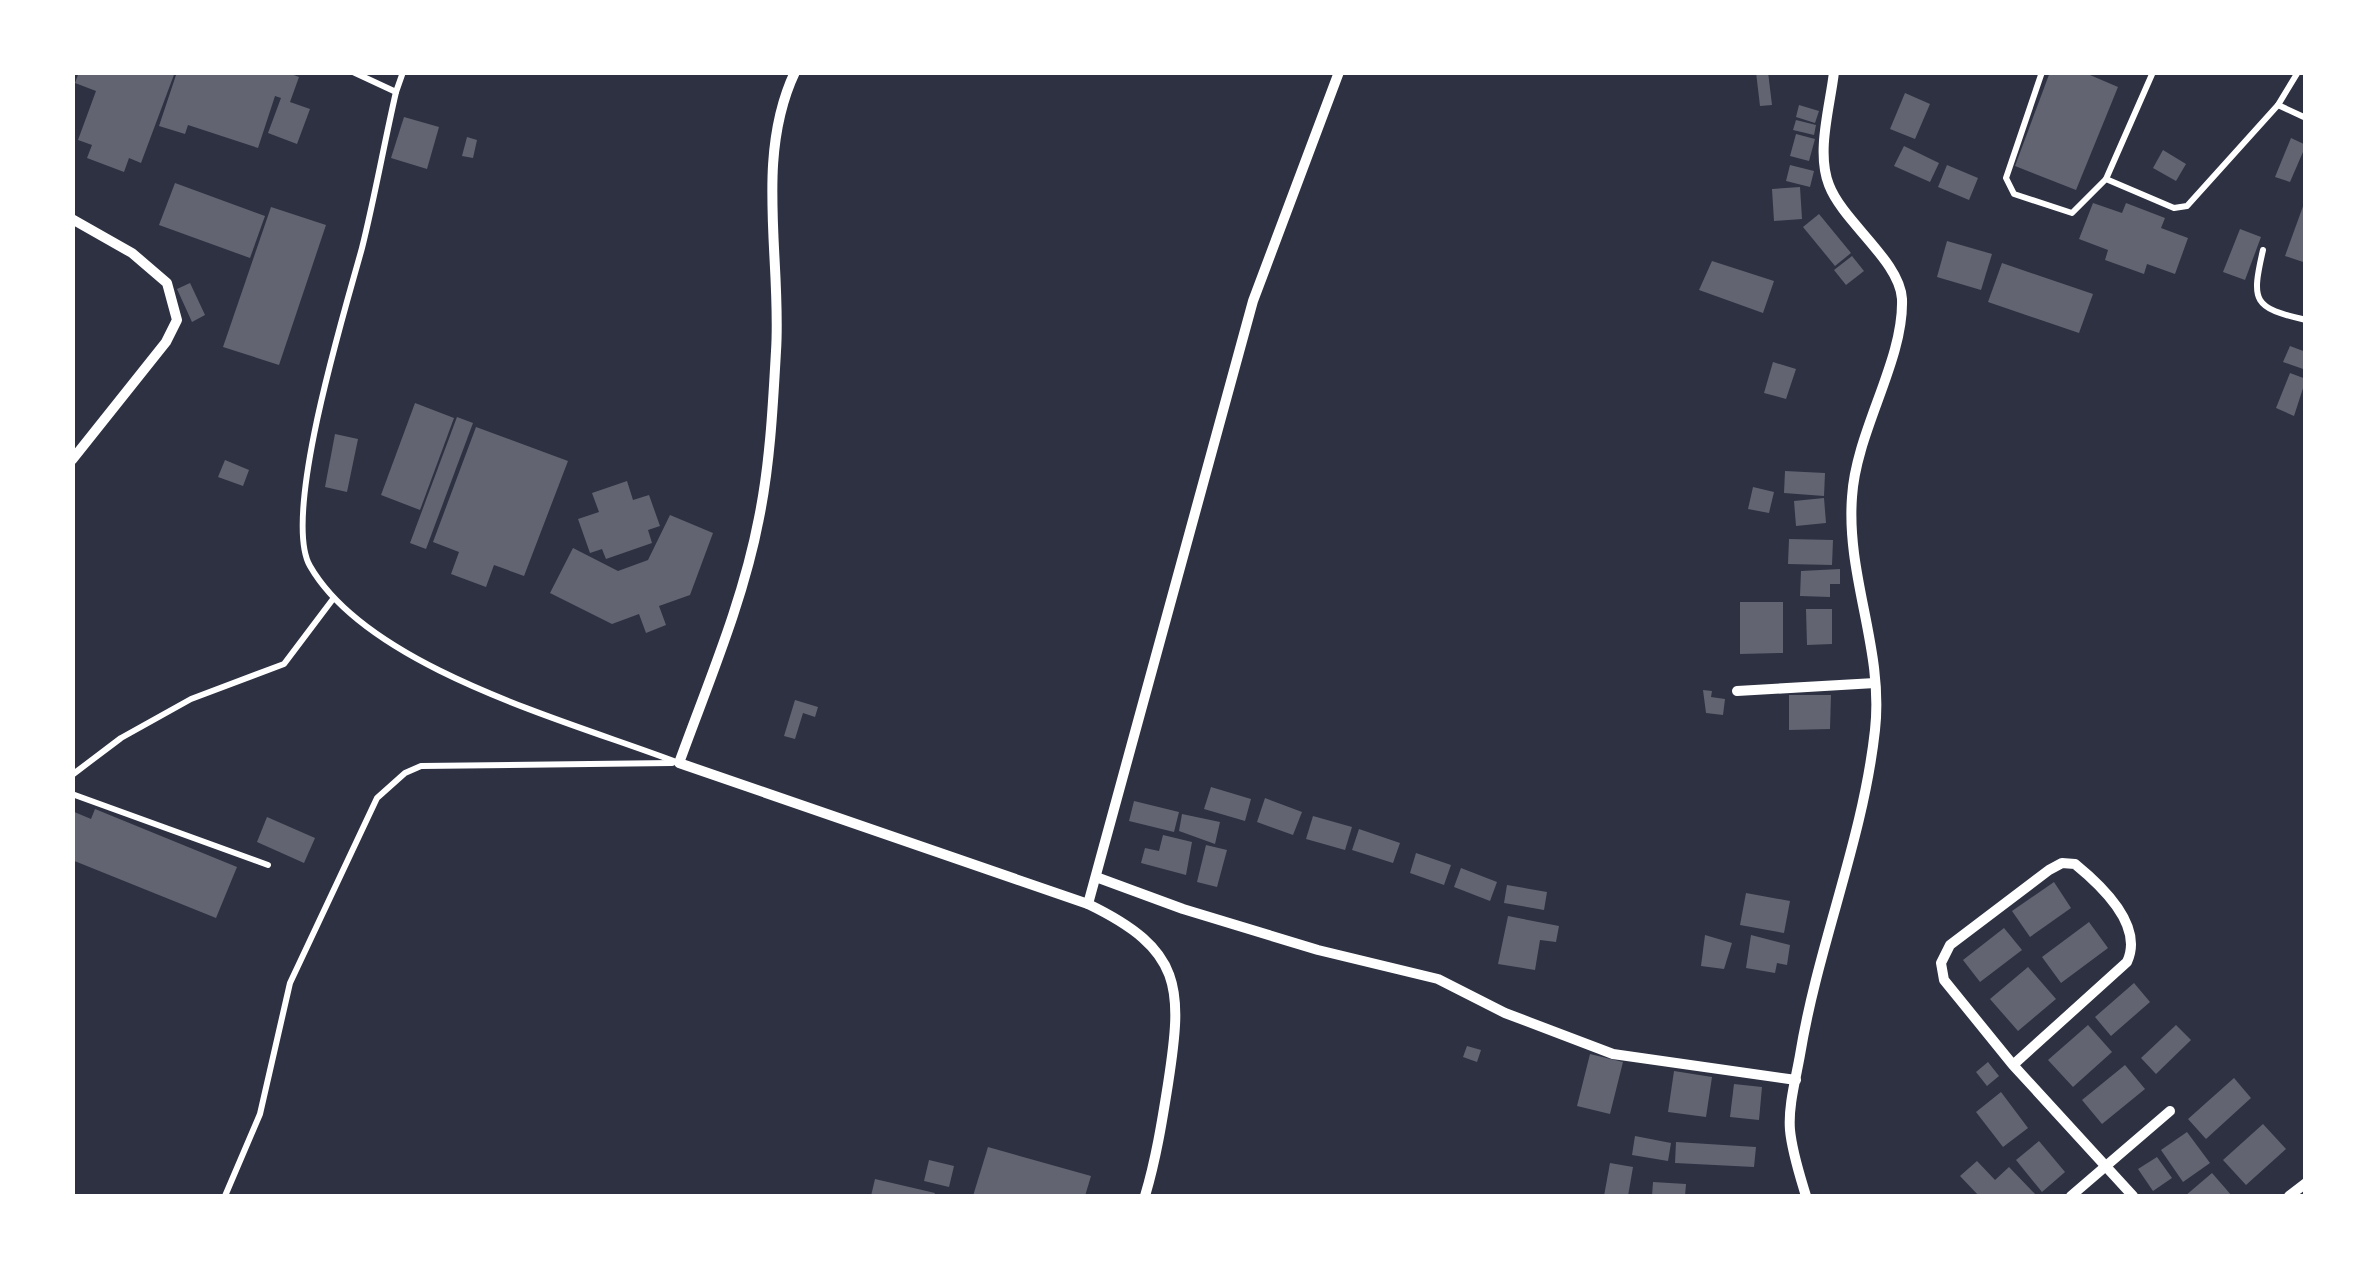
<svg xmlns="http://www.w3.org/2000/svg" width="2378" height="1269" font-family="'Noto Sans',sans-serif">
  <rect width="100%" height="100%" fill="#2d3142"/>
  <g fill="#626471">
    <polygon points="79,72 175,72 141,163 129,158 124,172 87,158 92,145 78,140 96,91 75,83"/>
    <polygon points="177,72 286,72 299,77 290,102 310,109 297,144 268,133 281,98 275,96 258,148 188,125 185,134 159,126"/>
    <polygon points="1756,72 1768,72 1772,105 1760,106"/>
    <polygon points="2050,72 2083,72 2118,87 2076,190 2015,166"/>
    <polygon points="1905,93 1930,104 1915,139 1890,129"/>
    <polygon points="1799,105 1819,111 1815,123 1796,117"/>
    <polygon points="404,117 439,127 427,169 391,158"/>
    <polygon points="1796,120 1816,125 1814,135 1793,130"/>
    <polygon points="1796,134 1815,139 1809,161 1790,156"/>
    <polygon points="467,137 477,140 473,158 462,156"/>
    <polygon points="2291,138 2306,145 2290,182 2275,177"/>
    <polygon points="1904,146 1939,163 1930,182 1894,166"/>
    <polygon points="2163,150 2186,164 2176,181 2153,168"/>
    <polygon points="1790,165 1814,171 1810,187 1786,181"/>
    <polygon points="1947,165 1978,178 1969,200 1938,187"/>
    <polygon points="175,183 265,216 250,258 159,225"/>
    <polygon points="1800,187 1802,219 1774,221 1772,189"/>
    <polygon points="2306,198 2306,263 2285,256"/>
    <polygon points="2093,203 2122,213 2126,203 2165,218 2161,228 2188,238 2175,274 2147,264 2144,274 2105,260 2108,250 2079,239"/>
    <polygon points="271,207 326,225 279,365 223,347"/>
    <polygon points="1819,214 1851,253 1835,266 1803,227"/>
    <polygon points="2240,229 2261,237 2245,280 2223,272"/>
    <polygon points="1947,241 1992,254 1981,290 1937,277"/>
    <polygon points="1852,256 1864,271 1846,285 1834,270"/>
    <polygon points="1712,261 1774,281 1763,313 1699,290"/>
    <polygon points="2002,263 2093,294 2079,333 1988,302"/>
    <polygon points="190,283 205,315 192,322 177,289"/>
    <polygon points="2290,346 2306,352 2306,370 2283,362"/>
    <polygon points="1773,362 1796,369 1786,399 1764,393"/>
    <polygon points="2290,373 2306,379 2294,416 2276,408"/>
    <polygon points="415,403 454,418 420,510 381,495"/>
    <polygon points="457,417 473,423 426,549 410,543"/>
    <polygon points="476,427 568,461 524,576 494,565 486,587 451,574 459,552 433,542"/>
    <polygon points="335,434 358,439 347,492 325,487"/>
    <polygon points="225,460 249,470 243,486 218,477"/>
    <polygon points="1785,471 1825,473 1824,496 1784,493"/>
    <polygon points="627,481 633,500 649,495 660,526 648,530 652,543 606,559 602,549 590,553 578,519 599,512 592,493"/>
    <polygon points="1753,487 1774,492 1769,513 1748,509"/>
    <polygon points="1824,498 1826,523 1796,526 1794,501"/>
    <polygon points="670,515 713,533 690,595 659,606 666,625 646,633 639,614 612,624 550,593 573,548 618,571 648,560"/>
    <polygon points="1789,539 1833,540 1832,565 1788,564"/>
    <polygon points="1840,569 1840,584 1830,584 1830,597 1800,596 1801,571"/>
    <polygon points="1740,602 1783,602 1783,653 1740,654"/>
    <polygon points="1806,609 1832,609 1832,644 1807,645"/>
    <polygon points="1703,690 1712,691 1711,697 1725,699 1723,715 1706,713"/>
    <polygon points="1789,695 1831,695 1830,729 1789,730"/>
    <polygon points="795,700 818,707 815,717 803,713 795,739 784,736"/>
    <polygon points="1211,787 1251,799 1245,821 1204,809"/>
    <polygon points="1265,798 1302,812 1293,835 1257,822"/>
    <polygon points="1134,801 1179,812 1174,832 1129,821"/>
    <polygon points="95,809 237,867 216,918 72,860 72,811 91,819"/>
    <polygon points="1182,814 1220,822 1215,844 1179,831"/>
    <polygon points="1313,816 1352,827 1345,850 1306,839"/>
    <polygon points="267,817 315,838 304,863 257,842"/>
    <polygon points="1359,829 1400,843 1393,863 1352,850"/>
    <polygon points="1163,835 1192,842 1186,875 1141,863 1145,848 1159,851"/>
    <polygon points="1206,845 1227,850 1217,887 1197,882"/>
    <polygon points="1416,853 1451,865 1444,885 1410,873"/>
    <polygon points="1461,868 1497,882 1490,901 1454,887"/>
    <polygon points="2054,882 2071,908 2030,937 2012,911"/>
    <polygon points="1507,885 1547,892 1544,910 1504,903"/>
    <polygon points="1746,893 1790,901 1784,933 1740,925"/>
    <polygon points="1508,916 1559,926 1556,942 1540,940 1535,970 1498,964"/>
    <polygon points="2089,922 2108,948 2061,983 2042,957"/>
    <polygon points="2004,928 2022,950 1980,982 1963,960"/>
    <polygon points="1705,935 1732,943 1724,969 1701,966"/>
    <polygon points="1751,935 1790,945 1787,965 1777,963 1775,973 1746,968"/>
    <polygon points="2028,967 2056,999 2018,1031 1990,999"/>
    <polygon points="2134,983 2150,1002 2111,1036 2095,1017"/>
    <polygon points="2088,1025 2112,1052 2073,1087 2048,1060"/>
    <polygon points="2176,1025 2191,1040 2156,1074 2141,1058"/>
    <polygon points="1467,1046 1481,1050 1477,1062 1463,1057"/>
    <polygon points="1590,1054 1623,1062 1610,1114 1577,1106"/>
    <polygon points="1988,1062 1999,1076 1987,1086 1976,1072"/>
    <polygon points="2125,1065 2145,1089 2102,1124 2082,1100"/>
    <polygon points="1674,1071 1712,1077 1706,1117 1668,1112"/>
    <polygon points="2234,1078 2251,1098 2206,1139 2188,1119"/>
    <polygon points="1734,1084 1762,1087 1759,1120 1730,1117"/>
    <polygon points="2001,1092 2028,1128 2003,1147 1976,1112"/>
    <polygon points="2263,1124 2286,1149 2246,1185 2223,1160"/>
    <polygon points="2187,1132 2210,1163 2183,1182 2161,1150"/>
    <polygon points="1635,1136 1671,1143 1668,1161 1632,1155"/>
    <polygon points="2039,1141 2065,1172 2042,1192 2016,1160"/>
    <polygon points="1676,1142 1756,1147 1754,1167 1675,1163"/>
    <polygon points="988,1147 1091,1176 1085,1196 973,1196"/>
    <polygon points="2157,1157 2172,1178 2153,1191 2138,1169"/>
    <polygon points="929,1160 954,1166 949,1187 924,1181"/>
    <polygon points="1977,1161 1995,1180 2009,1167 2037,1196 1979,1196 1960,1176"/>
    <polygon points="1610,1163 1633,1167 1628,1196 1604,1196"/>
    <polygon points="2212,1173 2232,1196 2185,1196"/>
    <polygon points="875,1179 935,1193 934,1196 871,1196"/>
    <polygon points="1653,1182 1686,1184 1685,1196 1652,1196"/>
  </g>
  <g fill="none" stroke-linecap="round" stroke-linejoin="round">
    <g stroke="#fff" stroke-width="6">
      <polyline points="353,72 396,92 403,72"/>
      <polyline points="2042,72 2006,178 2014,194 2072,213 2106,179 2153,72"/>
      <path d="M396,92C384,144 375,196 362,248C346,307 281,516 310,566C369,669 572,722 679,763"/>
      <polyline points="2278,105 2306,118"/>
      <polyline points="2106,179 2174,208 2187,206 2278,105 2298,72"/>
      <path d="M2263,250C2251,302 2253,308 2306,320"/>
      <polyline points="72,775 121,738 191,699 284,664 333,599"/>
      <polyline points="72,794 268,865"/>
      <polyline points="225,1196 260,1114 290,983 377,798 405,773 421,766 672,763"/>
    </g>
    <g stroke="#fff" stroke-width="10">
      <path d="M795,72C754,158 782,261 776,351C773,405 770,464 759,518C743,602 708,683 679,763L1088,904C1183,950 1183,987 1168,1084C1162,1122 1156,1159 1145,1196"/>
      <polyline points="72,219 132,253 167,283 177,320 166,342 72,460"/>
      <polyline points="1737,691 1875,683"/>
      <polyline points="1096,877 1183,909 1318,950 1438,979 1505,1013 1613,1054 1796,1080"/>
      <polyline points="1088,904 1253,301 1339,72"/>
      <path d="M2013,1065L2127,962C2144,926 2102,886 2075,864L2062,863L2049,870L1950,945L1941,963L1944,980L2013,1065L2133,1196"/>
      <path d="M1806,1196C1800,1176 1792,1152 1790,1130C1788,1106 1796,1078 1800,1055C1818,945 1863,840 1875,730C1884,649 1846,577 1852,497C1856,431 1904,361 1902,299C1900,261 1843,222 1829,185C1816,152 1830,107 1834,72"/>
      <polyline points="2071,1196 2170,1111"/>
      <polyline points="2289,1196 2306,1183"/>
    </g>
  </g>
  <rect width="2378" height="1269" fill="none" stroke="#ffffff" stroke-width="150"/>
</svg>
